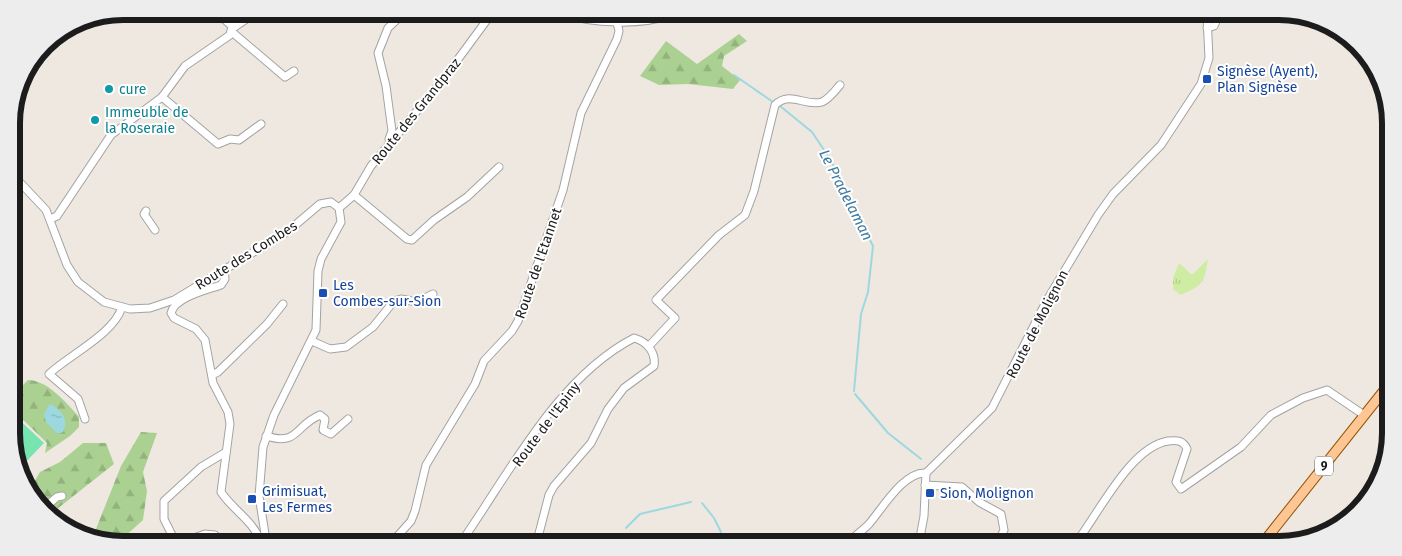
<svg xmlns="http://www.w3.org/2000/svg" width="1402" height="556" font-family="'Fira Sans',sans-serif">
  <defs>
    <pattern id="grass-tufts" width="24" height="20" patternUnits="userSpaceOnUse" patternTransform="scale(1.25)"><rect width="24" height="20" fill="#cfeda2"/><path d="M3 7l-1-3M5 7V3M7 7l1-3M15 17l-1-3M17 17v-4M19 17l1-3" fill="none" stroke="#b1cb8b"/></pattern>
    <pattern id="forest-firs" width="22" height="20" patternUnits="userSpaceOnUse" patternTransform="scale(1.25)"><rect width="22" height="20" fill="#abd192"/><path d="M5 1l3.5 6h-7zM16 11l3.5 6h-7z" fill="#93b37d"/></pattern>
    <pattern id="water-ripples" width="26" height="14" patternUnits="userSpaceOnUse" patternTransform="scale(1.25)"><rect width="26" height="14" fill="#9dd8e0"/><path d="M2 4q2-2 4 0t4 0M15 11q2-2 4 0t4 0" fill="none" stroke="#87b9c0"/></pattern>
  </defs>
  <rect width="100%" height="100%" fill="#eee8e1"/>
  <path fill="url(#grass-tufts)" d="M1208,259C1204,284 1203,285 1181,295L1173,289V278L1179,263L1192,275Z"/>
  <g fill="url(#forest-firs)">
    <polygon points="739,34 747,41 724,56 722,66 740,80 733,89 688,84 659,85 640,76 666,41 697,64"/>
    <path d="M28,380C47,380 66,402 79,417V427L70,436L45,453L47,443L16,413L23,394L22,386Z"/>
    <polygon points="141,432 157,433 143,472 147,491 143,520 122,539 92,539 121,466"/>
    <polygon points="83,443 106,443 114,464 52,513 44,506 39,506 30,489 40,472 60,462"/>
  </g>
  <polygon fill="#78e4af" points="13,414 44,443 20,468 13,454"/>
  <path fill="url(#water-ripples)" d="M50,404C62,411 69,419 63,432L58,434L46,422L44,414Z"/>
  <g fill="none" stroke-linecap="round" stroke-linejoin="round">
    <g stroke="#9dd8e0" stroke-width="2">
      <polyline points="734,75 773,102"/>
      <polyline points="780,106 812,132 830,159 873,246 868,292 861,314 854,391"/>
      <polyline points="855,394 888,433 921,459"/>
      <polyline points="702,503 714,518 721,532"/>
      <polyline points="626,528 640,514 691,502"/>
      <polyline points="720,542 720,538"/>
    </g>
    <defs>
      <g id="minor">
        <path d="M560,13C593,24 641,26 674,14"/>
        <polyline points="233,28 257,12"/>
        <polyline points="1207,28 1214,26 1218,17"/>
        <polyline points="232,32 285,77 294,71"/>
        <polyline points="20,83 39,52"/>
        <polyline points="162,97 218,144 230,139 239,140 261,124"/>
        <polyline points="391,142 389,139 392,131 386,86 378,53 388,28 404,13"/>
        <polyline points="12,153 12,158"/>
        <polyline points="12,164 15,176"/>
        <polyline points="12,174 46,210 67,265 78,282 104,302 130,309 150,308 174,300 287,232 320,204 331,202 339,208 341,222 321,259 318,271 316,330 274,415 263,447 259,496 266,540"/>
        <polyline points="354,195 407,239 412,240 434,220 467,197 499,167"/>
        <polyline points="339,208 354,195 371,166 442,81 492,13"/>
        <polyline points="146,211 144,214 155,230"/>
        <polyline points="50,219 57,216 111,135 162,97 185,66 230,35 232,26 216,12"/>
        <path d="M224,271L225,279L221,285C207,290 175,297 171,313L174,318L196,329L205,340L213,383L228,412L230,424L221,492C232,509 253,521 260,540"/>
        <polyline points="312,341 330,349 346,347 373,327 394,301 401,299 417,302 433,294"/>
        <path d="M649,346L675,318L656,300L719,235L745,215L754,191L775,105C790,90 805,107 822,102C829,99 835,91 840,85"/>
        <polyline points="212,375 218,372 267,324 283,304"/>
        <path d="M85,419L78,399L49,374C69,355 114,334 122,307"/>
        <path d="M266,436C299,446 294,426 320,415L325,419L323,430L331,434L348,419"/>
        <polyline points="925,485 962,487 979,502 1001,514 1004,530 998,543"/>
        <polyline points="43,509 57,497 62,496"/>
        <polyline points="174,539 164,519 164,501 201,467 226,452"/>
        <polyline points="191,539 205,534 215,535 217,539"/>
        <polyline points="394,540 411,521 415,511 426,465 475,384 484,361 512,331 518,321 563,190 581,113 617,39 619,31 615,14"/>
        <path d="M462,541C510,472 558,377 634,338C648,342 656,353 654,366L624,388L608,409L591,443L554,486L549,495L537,541"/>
        <path d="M849,542C855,536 863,530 869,524C882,509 904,471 926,473"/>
        <polyline points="919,543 924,516 926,473 992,408 1047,300 1098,215 1113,194 1161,145 1201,84 1209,58 1207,17"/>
        <path d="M1075,544C1098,515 1130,447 1168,441C1177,440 1183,440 1187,449L1176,482L1181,489L1241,447L1271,415L1303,398L1327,390L1364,415"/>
      </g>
      <polyline id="major" points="1262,544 1386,388"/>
    </defs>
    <use href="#minor" stroke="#a3a3a3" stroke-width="9"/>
    <use href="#major" stroke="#945300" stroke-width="11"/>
    <use href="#minor" stroke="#fff" stroke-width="7"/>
    <use href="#major" stroke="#ffc695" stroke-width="9"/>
  </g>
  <g fill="#1a4fb4" stroke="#fff" stroke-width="2">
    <rect x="1202" y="74" width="10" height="10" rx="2.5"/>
    <rect x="318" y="288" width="10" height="10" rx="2.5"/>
    <rect x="925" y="488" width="10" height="10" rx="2.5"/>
    <rect x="247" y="494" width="10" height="10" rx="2.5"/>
  </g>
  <g fill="#0f9aa8" stroke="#fff" stroke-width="2">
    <circle cx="109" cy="89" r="5"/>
    <circle cx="95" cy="120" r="5"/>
  </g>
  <g text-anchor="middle" stroke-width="4" stroke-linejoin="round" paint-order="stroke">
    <rect fill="#fff" stroke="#606060" stroke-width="1" x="1315" y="456.5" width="18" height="19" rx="4"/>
    <g font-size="12" font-weight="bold" fill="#1c1c1c">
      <text x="1324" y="470">9</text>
    </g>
    <g font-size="14" fill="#164399" stroke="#fff" text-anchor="start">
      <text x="1217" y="76">Signèse (Ayent),<tspan x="1217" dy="16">Plan Signèse</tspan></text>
      <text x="333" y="290">Les<tspan x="333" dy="16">Combes-sur-Sion</tspan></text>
      <text x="262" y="496">Grimisuat,<tspan x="262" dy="16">Les Fermes</tspan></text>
      <text x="940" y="498">Sion, Molignon</text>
    </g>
    <g font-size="14" fill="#0d838f" stroke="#fff" text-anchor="start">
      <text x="119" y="94">cure</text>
      <text x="105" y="117">Immeuble de<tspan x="105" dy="16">la Roseraie</tspan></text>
    </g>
    <g font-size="14" fill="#1c1c1c" stroke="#fff">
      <text transform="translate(416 111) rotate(-51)" y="5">Route des Grandpraz</text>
      <text transform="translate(246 255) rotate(-32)" y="5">Route des Combes</text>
      <text transform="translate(538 263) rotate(-71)" y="5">Route de l'Etannet</text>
      <text transform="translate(1037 324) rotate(-63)" y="5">Route de Molignon</text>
      <text transform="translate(546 424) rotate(-53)" y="5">Route de l'Epiny</text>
    </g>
    <g font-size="15" font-style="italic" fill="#3d7aa2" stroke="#fff">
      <text transform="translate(846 195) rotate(63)" y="5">Le Pradelaman</text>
    </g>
  </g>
  <path d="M0 0H1402V556H0ZM123 20H1279A103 103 0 0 1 1382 123V433A103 103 0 0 1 1279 536H123A103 103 0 0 1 20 433V123A103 103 0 0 1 123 20Z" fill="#ededed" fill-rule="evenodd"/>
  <path fill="none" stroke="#1c1c1c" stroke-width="6" d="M123 20H1279A103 103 0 0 1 1382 123V433A103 103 0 0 1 1279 536H123A103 103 0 0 1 20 433V123A103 103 0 0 1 123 20Z"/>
</svg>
